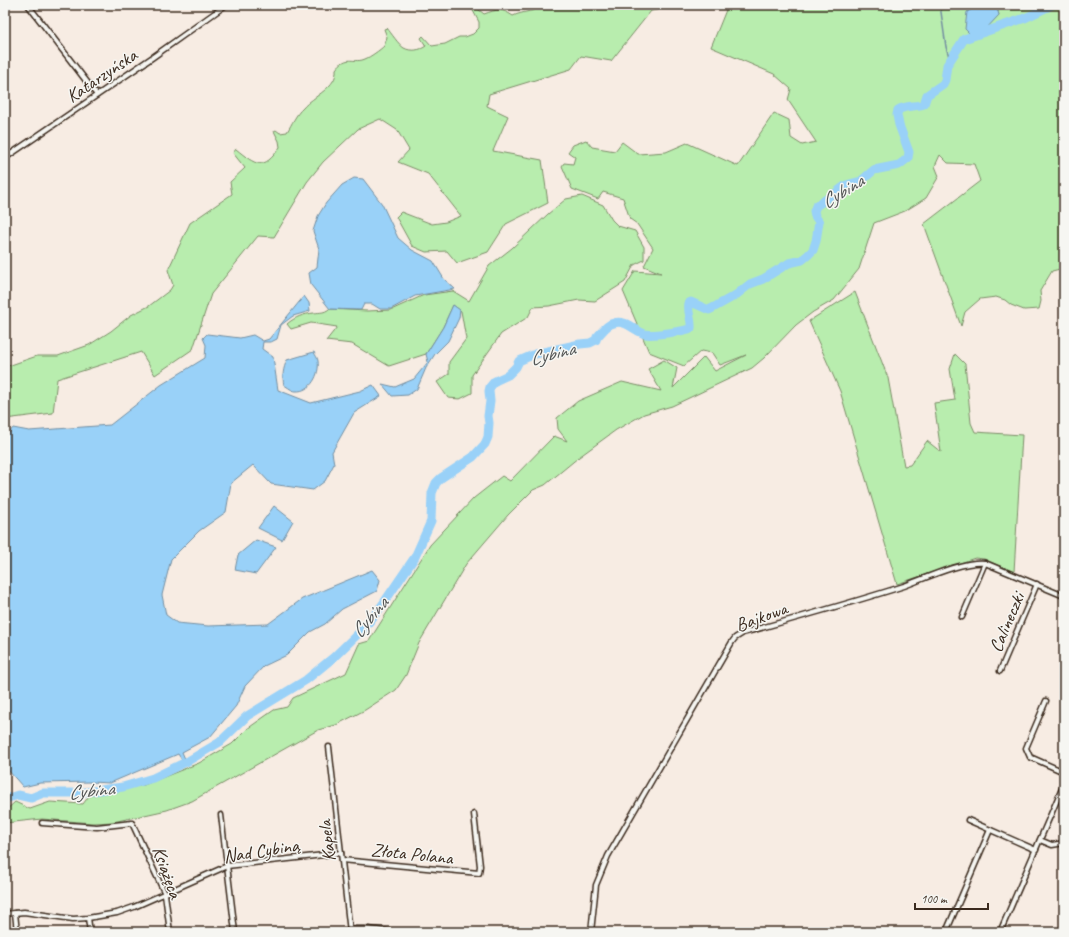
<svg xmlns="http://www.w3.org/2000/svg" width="1069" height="937" font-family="Caveat,sans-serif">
  <rect width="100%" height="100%" fill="#f7ece3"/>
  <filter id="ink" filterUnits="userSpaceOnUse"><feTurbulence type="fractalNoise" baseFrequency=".025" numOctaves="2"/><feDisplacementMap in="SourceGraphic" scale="8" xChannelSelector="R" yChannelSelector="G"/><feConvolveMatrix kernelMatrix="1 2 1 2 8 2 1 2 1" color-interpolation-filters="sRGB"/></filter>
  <g filter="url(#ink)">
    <g fill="#b8edae" stroke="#7a8c66">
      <path d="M470,5H473L484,14C498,9 501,8 513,16C523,11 536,12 544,5H664L662,9L651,11L611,61L581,56L571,69L489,94L487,106L508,116L493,151L542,160L548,203L506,224L488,252L457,263L447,251L426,252L412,246L396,217L401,212L432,224L446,222L461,216L428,174L398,162L409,150L397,130L380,119L358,129L323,162L307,182L274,237L258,236L211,294L193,349L155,375L141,352L57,379L53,413L5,419V367L37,356H58L89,345L111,331L131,315L149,306L170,290L173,285L168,270L190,223L232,194L230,182L245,168L233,153L236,149C256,165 263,172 280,147L279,141L274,131L276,130L280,133L287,132C292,124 296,114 303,108C313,96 338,87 336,69C347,54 354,64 365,59C370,57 380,50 384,46C385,44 386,40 387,37L384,29L387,28C391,33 399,45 404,48C411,52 421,50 426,46L421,38L423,36L432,46L445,44L459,37H465L473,34L479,28V22Z"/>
      <polygon points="728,5 979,5 967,13 993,21 999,15 996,5 1064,5 1064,268 1052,271 1040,291 1041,301 1039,309 1024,310 1011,305 1005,300 996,297 980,299 965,312 961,326 924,224 980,181 974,164 948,163 940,155 935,166 939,176 926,198 905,211 874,223 859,269 834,300 813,312 796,325 764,358 752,368 672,406 644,414 616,430 579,457 545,485 533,490 508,515 466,564 419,643 406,675 396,690 365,710 336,725 318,730 192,801 167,810 113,822 93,823 42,819 5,823 5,811 15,802 30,809 50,802 83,804 89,796 144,785 199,763 232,744 247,729 274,710 287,707 293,698 346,673 359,644 369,641 430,545 474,498 502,476 510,481 554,436 567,441 558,429 557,418 578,401 622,382 661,391 648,369 664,360 677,368 673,388 704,357 715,371 746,355 720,365 712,353 701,351 684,366 649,352 623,291 635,271 661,273 644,266 653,248 637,224 630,219 623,198 603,192 598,199 572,189 562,166 564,163 573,164 575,157 568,152 573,145 586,140 592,147 615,151 622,142 638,154 666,152 687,143 738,166 774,113 789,120 791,138 802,145 816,142 788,100 791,89 774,74 711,47"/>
      <path d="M582,196L603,205L612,220L618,226L635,231L644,247V260L634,265L625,282L595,301L579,300L549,306L533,307L528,317L501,334L472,375V393L460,399L448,398L437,382L449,374V362L466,339L461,311L453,305L443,327L426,354L389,366L352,344L326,341L337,327L311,323L291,329L287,324C295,317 304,314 314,313C321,312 324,313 329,309L367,311L391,310L424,295L453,291L469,301L489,266L512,248L548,214L566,199Z"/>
      <polygon points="855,292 888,378 904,466 910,465 927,441 941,452 934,403 955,400 950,369 955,354 965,364 971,423 975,432 1022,435 1014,572 984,559 975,558 897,584 840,391 809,321"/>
    </g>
    <g fill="#99d1f8" stroke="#738ea1">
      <polygon points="979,5 996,5 999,15 983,32 972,36 965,29 967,12"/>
      <polygon points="354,178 363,179 382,204 398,238 412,250 433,261 444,279 455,289 415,296 391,309 380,309 372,304 364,304 361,310 330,309 311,285 309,273 317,267 319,249 313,231 318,216 326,203 342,185"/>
      <polygon points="304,296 309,303 310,311 293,316 281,325 277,339 271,342 263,342 262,349 273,357 278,390 311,403 360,391 373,385 381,396 354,413 332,452 334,464 325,481 313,490 271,484 253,465 231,483 226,512 199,531 171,559 162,595 166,615 177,623 208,626 268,624 302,599 372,570 380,580 377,591 342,609 325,624 310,632 287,655 264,666 245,686 236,706 210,737 182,752 185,759 182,760 178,754 110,783 91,782 40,783 23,787 8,770 5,769 5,438 13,428 29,431 110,425 161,385 205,358 206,345 203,338 207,334 240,338 253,335 263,341 269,339"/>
      <polygon points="453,305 460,310 459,318 448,341 435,354 426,368 417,389 408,395 392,396 382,384 395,387 414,379 428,362 426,354 443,327"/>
      <path d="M314,352C315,355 318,358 318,361C320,374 311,392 296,391C292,391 288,387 284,385C282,376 283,369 287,360Z"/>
      <polygon points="274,506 293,521 282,540 258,528"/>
      <polygon points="256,540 276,547 256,574 235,570 238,555"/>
    </g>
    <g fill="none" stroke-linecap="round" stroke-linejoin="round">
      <polyline stroke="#738ea1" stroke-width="1.5" points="940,5 946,47 950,60"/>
      <path stroke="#99d1f8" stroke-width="9" d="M5,799L18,795L31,798L43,793H78L123,787L153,778L188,761L220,742L247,716L306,680L334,657L366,626L383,604L415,557L431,521L432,493L436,483L441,478L473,457L485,444L488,437L489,423L488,416L490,401L489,391L490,387L495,381L508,375L516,367L519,361L535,354L580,344L590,343L596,340L597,337C602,332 607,324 614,323C625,319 635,331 645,334C652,336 686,331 691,328C692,319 687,312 689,303L691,302L709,310L711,309L736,295L750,284L763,279L789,263L802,260L808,255L813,250L816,241L819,222L815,216L814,211L816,206L834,194L846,185L861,181L874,170L899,165L908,158L909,152L899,125L897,115L898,110C906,105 915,107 924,104L927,95L943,84L945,80L947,65L964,39L1025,18L1052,5"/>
      <defs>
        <g id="street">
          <polyline points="28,5 97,95"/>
          <polyline points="5,158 153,57 226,5"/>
          <polyline points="962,617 985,563"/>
          <polyline points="1000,671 1037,584"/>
          <polyline points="1046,701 1026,748 1030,757 1064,772"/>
          <polyline points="329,747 350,932"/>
          <polyline points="221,815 235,932"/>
          <polyline points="968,820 1036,850"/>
          <polyline points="42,823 97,827 132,823 165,894 170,932"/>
          <polyline points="1040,840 1052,845 1064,843"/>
          <polyline points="342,860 479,873 480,866 474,814"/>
          <polyline points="15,913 17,932"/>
          <polyline points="5,914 24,912 73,919 88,918 117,913 134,907 227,866 341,853"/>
          <polyline points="88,918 90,932"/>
          <polyline points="350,929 368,929 395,932"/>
          <path d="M591,932L596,885L608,856L732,642L735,638L743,633C797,618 851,603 904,586C926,578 962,561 985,563L1064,596"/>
          <polyline points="946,932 990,830"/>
          <polyline points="1000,932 1064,784"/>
        </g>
      </defs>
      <use href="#street" stroke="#3b2a1e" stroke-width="7"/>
      <use href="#street" stroke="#f6f6f2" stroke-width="4"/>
    </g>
  </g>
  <g text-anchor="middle" stroke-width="3" stroke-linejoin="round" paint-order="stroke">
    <g font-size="19" fill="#3b2a1e" stroke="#f6f6f2">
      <text transform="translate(101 75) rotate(-34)" y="7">Katarzyńska</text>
      <text transform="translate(761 616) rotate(-20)" y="7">Bajkowa</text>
      <text transform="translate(1006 622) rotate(-67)" y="7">Calineczki</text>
      <text transform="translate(326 841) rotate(-97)" y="7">Kapela</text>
      <text transform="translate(261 850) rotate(-9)" y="7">Nad Cybiną</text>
      <text transform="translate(412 853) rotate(6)" y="7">Złota Polana</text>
      <text transform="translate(168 872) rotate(70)" y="7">Książęca</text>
    </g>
    <g font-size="20" font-style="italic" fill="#525454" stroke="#f6f6f2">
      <text transform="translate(842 191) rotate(-32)" y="7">Cybina</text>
      <text transform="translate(552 353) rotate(-14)" y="7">Cybina</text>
      <text transform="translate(369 617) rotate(-50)" y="7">Cybina</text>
      <text transform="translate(91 790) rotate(-6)" y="7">Cybina</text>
    </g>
  </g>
  <rect width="1069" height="937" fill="none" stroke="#f6f6f2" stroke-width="20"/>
  <rect x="10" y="10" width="1049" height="917" fill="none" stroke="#3b2a1e" stroke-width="1.5" filter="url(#ink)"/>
  <path d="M915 903v6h73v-6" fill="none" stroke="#3b2a1e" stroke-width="2"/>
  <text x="921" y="903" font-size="12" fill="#3b2a1e" stroke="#f6f6f2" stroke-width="3" paint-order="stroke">100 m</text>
</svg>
